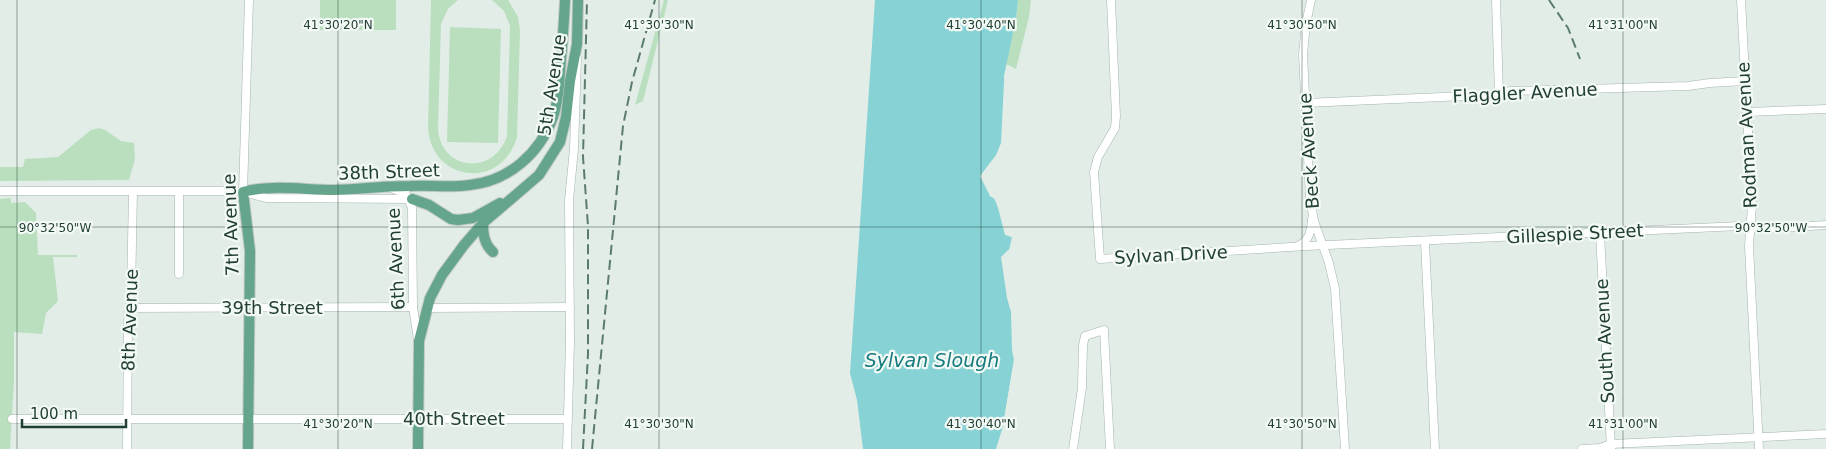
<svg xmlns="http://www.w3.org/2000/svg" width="1826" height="449" font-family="'DejaVu Sans',sans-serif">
  <rect width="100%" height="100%" fill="#e2ede7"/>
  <g fill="#badfbf">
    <rect x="320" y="0" width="76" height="30"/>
    <path d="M431,0H458L448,9L441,24L438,129C441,171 494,176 507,136L510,26L504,11L492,0H508L518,17L520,31L517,137C502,190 432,183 428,128Z"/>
    <polygon points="664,0 668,0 643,101 635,105"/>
    <polygon points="1018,0 1031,0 1029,17 1016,69 1006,64 1016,19"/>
    <polygon points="450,27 501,29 498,143 447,142"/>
    <polygon points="99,128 105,130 121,141 134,143 135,159 129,180 0,181 0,167 23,167 25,159 58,157 91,130"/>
    <polygon points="11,198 11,203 25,202 36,213 38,255 77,255 77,257 53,257 58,301 46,313 42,334 14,332 14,380 10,449 0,449 0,199"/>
  </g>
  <path fill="#87d2d5" d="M875,0H1018L1016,19L1004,76L1005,127L1001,151L985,177C995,197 1001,219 1012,237L1009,250L1003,259L1013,315L1014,360L999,449H863L857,400L850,373Z"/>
  <g fill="#e2ede7">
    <polygon points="1006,81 1007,127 1004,152 987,178 998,198 1005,222 1015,238 1005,235 996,200 990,196 980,176 996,155 1001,143 1004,82"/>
    <polygon points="1012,249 1006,259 1016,315 1016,360 1007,427 1001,449 996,449 1003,426 1014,360 1012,350 1011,312 1007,298 1001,257 1008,250"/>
  </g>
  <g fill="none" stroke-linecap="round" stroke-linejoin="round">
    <defs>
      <g id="minor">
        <polyline points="1111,0 1116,116 1115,128 1098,157 1094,172 1100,259 1306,246 1740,226 1762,229 1826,225"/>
        <polyline points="1311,0 1306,24 1303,54 1310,198 1314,221 1329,263 1335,289 1345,449"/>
        <polyline points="1496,0 1499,93"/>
        <polyline points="1741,0 1752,206 1749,246 1759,449"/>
        <polyline points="1305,103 1488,95 1511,91 1688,86 1710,83 1745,81"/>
        <polyline points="1747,112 1826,109"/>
        <polyline points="391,188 406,194 412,208 413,307 418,340"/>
        <polyline points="0,191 232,191 243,192 266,198 412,199"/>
        <polyline points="179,192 179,274"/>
        <polyline points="243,192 249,0"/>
        <polyline points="1600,233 1611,448"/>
        <polyline points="1425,242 1435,449"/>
        <path d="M1298,246C1310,240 1311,231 1312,219"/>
        <polyline points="130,308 413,307"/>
        <polyline points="427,308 570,307"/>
        <polyline points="12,419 567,419"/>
        <polyline points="127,449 128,322 131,293 133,192"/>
        <polyline points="567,449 570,342 569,200 574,149 577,58"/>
        <polyline points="1073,449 1082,388 1083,345 1085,336 1104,330 1110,449"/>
        <polyline points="1582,449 1600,448 1611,444 1826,434"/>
      </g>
      <g id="major">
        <polyline points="412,199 429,205 451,219 458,220 473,218 500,203"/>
        <path d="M483,223C483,234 484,244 493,252"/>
        <path d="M248,449L250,251L243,192C272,184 304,190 334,190C359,189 384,186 410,186C430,185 450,188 470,185C509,181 540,153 553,117C558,103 559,87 560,72C562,48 564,24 565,0"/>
        <polyline points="418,449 419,341 430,298 442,275 464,245 483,223 539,175 560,142 566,117 570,81 577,44 578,0"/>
      </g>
    </defs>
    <use href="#minor" stroke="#a4b5ad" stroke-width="9"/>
    <use href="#major" stroke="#c1c9c6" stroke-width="12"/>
    <use href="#minor" stroke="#fff" stroke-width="8"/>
    <use href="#major" stroke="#64a58c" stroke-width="10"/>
    <g stroke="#5b7b6e" stroke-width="2" stroke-dasharray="10 5" stroke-linecap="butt">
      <polyline points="1549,0 1568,28 1580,59"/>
      <polyline points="583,449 588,354 588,226 583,157 587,0"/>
      <polyline points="592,449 623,126 632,82 655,0"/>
    </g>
  </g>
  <path fill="none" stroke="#213f33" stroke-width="1" stroke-opacity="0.45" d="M17,0V449M338,0V449M659,0V449M981,0V449M1302,0V449M1623,0V449M0,227H1826"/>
  <g text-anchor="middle" stroke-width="4.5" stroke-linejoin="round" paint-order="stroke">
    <g font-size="18" fill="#213f33" stroke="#f3f9f5">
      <text transform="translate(552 85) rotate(-81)" y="6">5th Avenue</text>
      <text transform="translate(1525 93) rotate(-3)" y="6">Flaggler Avenue</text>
      <text transform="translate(1747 135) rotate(-93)" y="6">Rodman Avenue</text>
      <text transform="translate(1309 151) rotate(-94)" y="6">Beck Avenue</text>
      <text transform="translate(389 172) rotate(-2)" y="6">38th Street</text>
      <text transform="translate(231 225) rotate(-92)" y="6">7th Avenue</text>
      <text transform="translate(1575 234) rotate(-3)" y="6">Gillespie Street</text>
      <text transform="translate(1171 255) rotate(-3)" y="6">Sylvan Drive</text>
      <text transform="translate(396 259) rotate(-93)" y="6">6th Avenue</text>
      <text x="272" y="314">39th Street</text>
      <text transform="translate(130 320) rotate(-88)" y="6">8th Avenue</text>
      <text transform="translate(1605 341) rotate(-93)" y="6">South Avenue</text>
      <text x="454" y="425">40th Street</text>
    </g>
    <g font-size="19" font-style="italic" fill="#177a7e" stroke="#f3f9f5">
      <text x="932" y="367">Sylvan Slough</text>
    </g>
  </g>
  <g font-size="12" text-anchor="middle" fill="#213f33" stroke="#f3f9f5" stroke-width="4.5" stroke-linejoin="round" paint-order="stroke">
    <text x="338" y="29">41°30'20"N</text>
    <text x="659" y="29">41°30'30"N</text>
    <text x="981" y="29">41°30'40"N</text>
    <text x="1302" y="29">41°30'50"N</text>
    <text x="1623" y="29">41°31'00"N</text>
    <text x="1771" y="232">90°32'50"W</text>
    <text x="55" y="232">90°32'50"W</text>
    <text x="338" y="428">41°30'20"N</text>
    <text x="659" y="428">41°30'30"N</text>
    <text x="981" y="428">41°30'40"N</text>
    <text x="1302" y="428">41°30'50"N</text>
    <text x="1623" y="428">41°31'00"N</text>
  </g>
  <path d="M22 419v8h104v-8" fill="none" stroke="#213f33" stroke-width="2.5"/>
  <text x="30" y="419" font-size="15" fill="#213f33" stroke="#f3f9f5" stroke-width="4" paint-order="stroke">100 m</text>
</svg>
